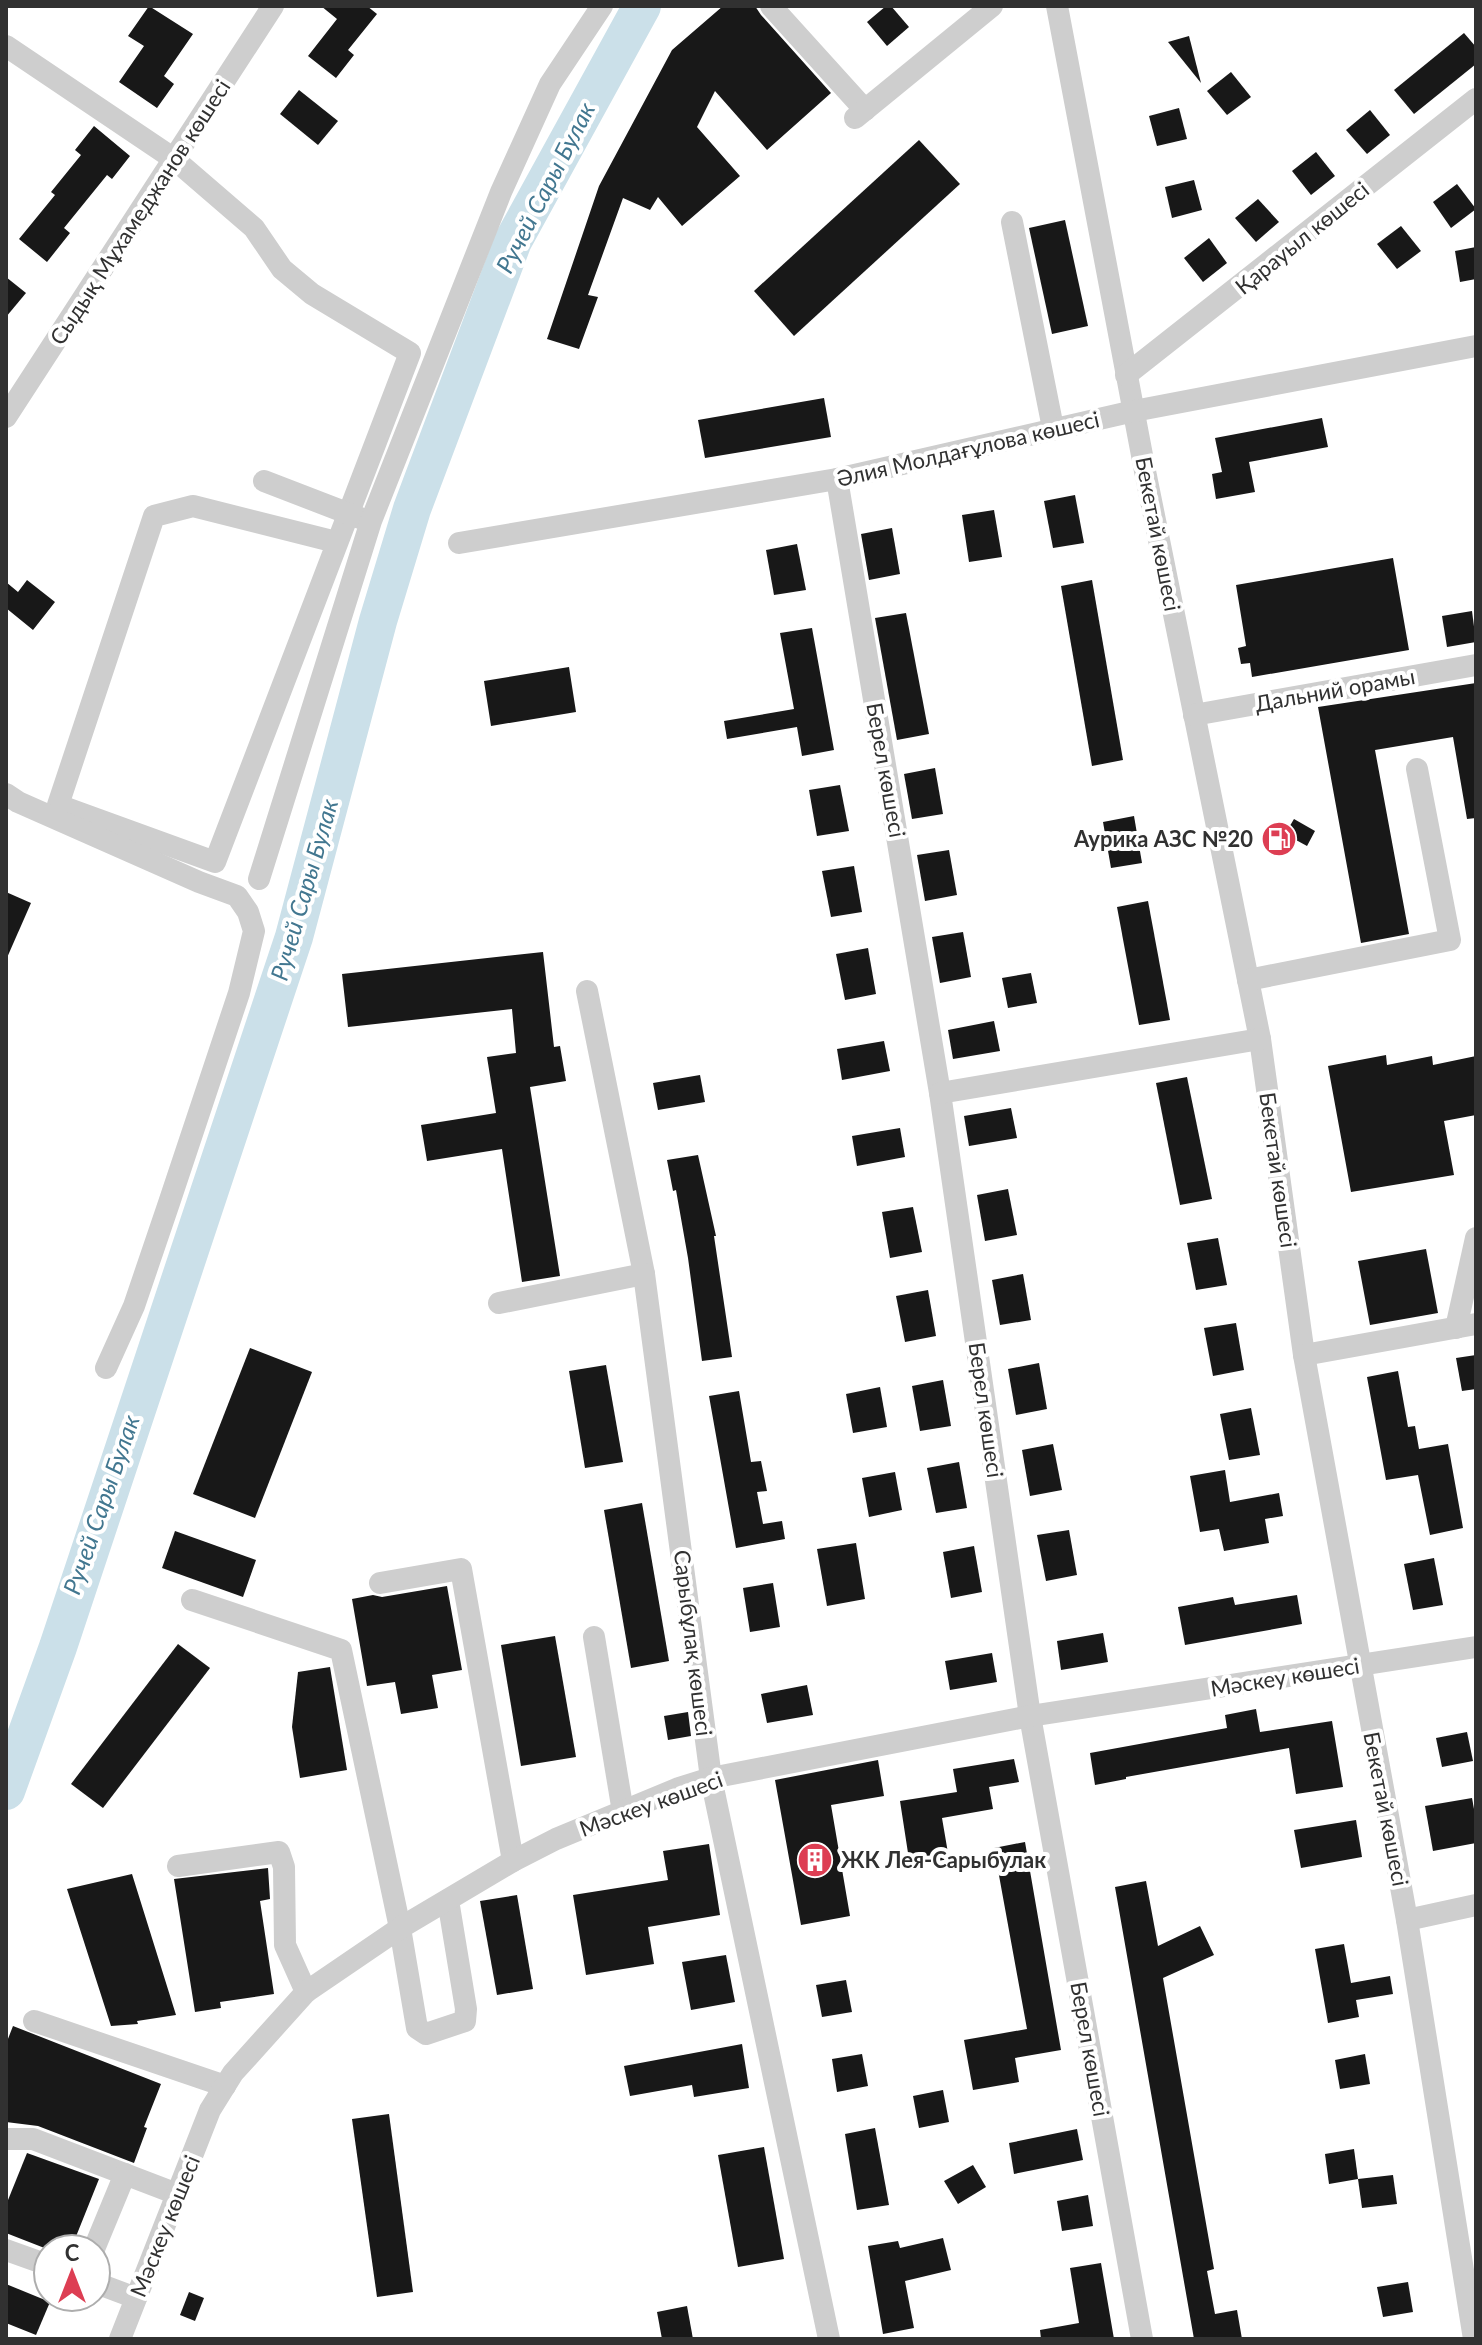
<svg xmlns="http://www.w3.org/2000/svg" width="1482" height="2345" font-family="Lato,sans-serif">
  <rect width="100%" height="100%" fill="#fff"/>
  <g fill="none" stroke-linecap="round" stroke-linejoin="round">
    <polyline stroke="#cbe0e9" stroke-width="38" points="6,1791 58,1647 294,937 378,621 412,509 513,241 642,6"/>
  </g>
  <g fill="#181818">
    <polygon points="149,6 193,34 164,76 174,84 157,108 119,82 144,46 128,36"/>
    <polygon points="321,6 367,6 377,14 348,50 354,55 336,78 308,56 337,19"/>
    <polygon points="723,6 755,6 761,15 831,93 767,150 715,91 697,127 740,176 682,226 658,197 650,210 623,198 588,295 598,297 579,349 547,339 599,186 672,50"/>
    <polygon points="886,6 891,6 909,27 887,46 867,22"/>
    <polygon points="1464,33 1476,47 1476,64 1414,114 1394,90"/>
    <polygon points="1189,36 1201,83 1168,42"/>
    <polygon points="1231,72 1251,97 1227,115 1207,91"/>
    <polygon points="299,90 338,121 318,145 280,114"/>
    <polygon points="1179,108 1187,139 1157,146 1149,116"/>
    <polygon points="1370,110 1390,135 1367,154 1346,130"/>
    <polygon points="94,126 130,156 112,179 107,175 64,228 70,233 47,262 19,239 55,195 51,192 81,155 75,150"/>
    <polygon points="919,140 960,184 794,336 754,291"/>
    <polygon points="1316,152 1335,176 1311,195 1292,171"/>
    <polygon points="1194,180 1202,210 1172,218 1165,187"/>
    <polygon points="1457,184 1476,209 1451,228 1433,202"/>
    <polygon points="1258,199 1279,222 1256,242 1235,218"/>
    <polygon points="1065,220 1088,326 1052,334 1029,228"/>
    <polygon points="1401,226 1421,251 1397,269 1377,244"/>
    <polygon points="1209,238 1227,263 1203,282 1184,258"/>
    <polygon points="1476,247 1476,279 1460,282 1455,251"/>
    <polygon points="6,277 26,293 6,317"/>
    <polygon points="824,398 831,437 705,458 698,420"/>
    <polygon points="1322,418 1328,447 1249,462 1255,492 1216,499 1212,474 1222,472 1215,438"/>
    <polygon points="1075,495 1084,543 1053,548 1044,501"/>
    <polygon points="994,510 1002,557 969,562 962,515"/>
    <polygon points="892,528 900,574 869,580 861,534"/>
    <polygon points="797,544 806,590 774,595 766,550"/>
    <polygon points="1393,558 1409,650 1252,677 1250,663 1241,664 1238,648 1246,646 1236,585"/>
    <polygon points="27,580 55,602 33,630 6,608 6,582 18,592"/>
    <polygon points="1092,580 1123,760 1092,766 1061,586"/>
    <polygon points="1472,611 1476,642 1447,647 1442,616"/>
    <polygon points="906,613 929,734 897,740 875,618"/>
    <polygon points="812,628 834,750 802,756 797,727 727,739 724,721 794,709 780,633"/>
    <polygon points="569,667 576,712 491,726 484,681"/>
    <polygon points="1476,683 1476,818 1467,819 1453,737 1375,750 1409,934 1361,943 1318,707"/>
    <polygon points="935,768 943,814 912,819 904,774"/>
    <polygon points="840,785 849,831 817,836 809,790"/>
    <polygon points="1134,816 1142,863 1111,868 1103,822"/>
    <polygon points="1294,819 1315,831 1307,846 1285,834"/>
    <polygon points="949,850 957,895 925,901 917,855"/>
    <polygon points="854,866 862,912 831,917 822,871"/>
    <polygon points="6,892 31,903 6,960"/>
    <polygon points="1148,901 1170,1020 1139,1025 1117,907"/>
    <polygon points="963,932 971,977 940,983 932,937"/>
    <polygon points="868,948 876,994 845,1000 836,954"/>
    <polygon points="543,952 554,1047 560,1046 566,1081 530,1087 560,1276 522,1282 502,1149 427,1161 421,1125 496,1113 487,1057 516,1053 512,1009 348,1027 342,974"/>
    <polygon points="1031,973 1037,1003 1008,1008 1002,978"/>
    <polygon points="994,1021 1000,1051 953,1059 948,1030"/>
    <polygon points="884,1041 890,1071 842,1080 837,1049"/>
    <polygon points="1386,1055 1387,1065 1432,1056 1433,1065 1476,1056 1476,1115 1444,1121 1454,1175 1351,1192 1328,1066"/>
    <polygon points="700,1075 705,1102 658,1110 653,1083"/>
    <polygon points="1187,1077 1212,1199 1180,1205 1156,1083"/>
    <polygon points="1011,1108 1017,1138 969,1146 964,1116"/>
    <polygon points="900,1128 905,1157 857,1166 852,1136"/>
    <polygon points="698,1155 716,1236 714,1236 732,1357 702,1361 688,1258 676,1190 673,1191 667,1160"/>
    <polygon points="1008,1189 1017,1235 985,1241 977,1195"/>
    <polygon points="913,1207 922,1252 890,1258 882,1212"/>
    <polygon points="1218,1238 1227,1285 1196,1290 1187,1243"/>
    <polygon points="1426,1249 1438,1313 1370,1325 1358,1261"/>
    <polygon points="1023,1274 1031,1320 1000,1325 992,1280"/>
    <polygon points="928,1290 936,1336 905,1342 896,1296"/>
    <polygon points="1236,1323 1244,1370 1213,1376 1204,1328"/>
    <polygon points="250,1348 312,1372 255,1518 193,1494"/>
    <polygon points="1476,1355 1476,1389 1462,1391 1456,1358"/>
    <polygon points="1039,1363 1047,1409 1016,1415 1008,1369"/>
    <polygon points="606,1365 623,1462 585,1468 569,1371"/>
    <polygon points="1398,1371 1408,1427 1415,1426 1419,1449 1448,1444 1463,1528 1430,1535 1418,1475 1386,1480 1367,1377"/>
    <polygon points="943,1380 951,1426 920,1431 912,1386"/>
    <polygon points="880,1387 887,1427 853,1433 846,1394"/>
    <polygon points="739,1391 751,1462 761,1461 767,1491 757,1492 763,1524 782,1521 785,1539 736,1548 709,1396"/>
    <polygon points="1251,1408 1260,1455 1229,1460 1220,1414"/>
    <polygon points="1053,1444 1062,1490 1030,1496 1022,1450"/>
    <polygon points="959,1462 967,1508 936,1513 927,1468"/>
    <polygon points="1225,1470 1230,1502 1279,1493 1283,1516 1265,1519 1269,1543 1224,1551 1219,1529 1200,1532 1190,1476"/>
    <polygon points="895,1472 902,1510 869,1517 862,1478"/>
    <polygon points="642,1503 669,1661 631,1668 604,1510"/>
    <polygon points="1069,1530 1077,1575 1046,1581 1037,1535"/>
    <polygon points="175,1531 256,1560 243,1597 162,1568"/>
    <polygon points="856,1543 865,1599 827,1606 817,1549"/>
    <polygon points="974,1546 982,1592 951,1598 943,1552"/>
    <polygon points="1434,1558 1443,1605 1413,1610 1404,1564"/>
    <polygon points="773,1583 780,1627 750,1632 743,1588"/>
    <polygon points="447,1586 462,1670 432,1675 438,1708 401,1714 395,1682 367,1686 352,1599 373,1595 382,1597"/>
    <polygon points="1297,1595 1302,1624 1185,1645 1178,1607 1233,1597 1235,1605"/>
    <polygon points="1103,1633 1108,1662 1061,1670 1057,1641"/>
    <polygon points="555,1636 576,1757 521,1766 501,1645"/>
    <polygon points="178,1644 210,1668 103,1808 71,1784"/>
    <polygon points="992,1653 997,1682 950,1690 945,1661"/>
    <polygon points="330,1667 347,1770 300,1778 292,1727 298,1672"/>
    <polygon points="807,1685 813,1715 767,1723 761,1694"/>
    <polygon points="1256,1709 1260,1732 1332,1721 1343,1787 1296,1794 1289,1748 1126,1777 1126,1779 1095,1785 1090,1753 1227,1728 1225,1715"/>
    <polygon points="688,1712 691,1736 668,1740 664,1716"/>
    <polygon points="1467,1732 1473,1761 1442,1767 1436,1738"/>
    <polygon points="1014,1759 1019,1782 989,1787 993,1809 942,1818 949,1859 910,1866 900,1801 957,1792 953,1769"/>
    <polygon points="878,1760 884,1796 831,1805 850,1916 801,1925 775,1780"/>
    <polygon points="1472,1798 1476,1820 1476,1843 1433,1851 1425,1806"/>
    <polygon points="1356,1820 1362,1857 1301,1868 1294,1830"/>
    <polygon points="1025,1842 1061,2050 1015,2058 1019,2082 973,2090 964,2040 1027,2029 994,1848"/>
    <polygon points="709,1844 720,1915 648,1927 654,1964 586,1975 573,1895 668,1880 663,1851"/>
    <polygon points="268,1868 270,1899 260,1901 274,1994 220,2002 221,2008 195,2012 174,1879"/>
    <polygon points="132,1874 176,2015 137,2021 138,2024 111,2026 67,1889"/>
    <polygon points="1146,1881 1158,1946 1200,1926 1214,1955 1163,1978 1214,2269 1207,2271 1215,2314 1237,2310 1242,2339 1194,2339 1115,1887"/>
    <polygon points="517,1895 533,1989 497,1995 480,1901"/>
    <polygon points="1344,1944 1351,1983 1390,1976 1393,1994 1356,2000 1359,2017 1328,2023 1315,1949"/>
    <polygon points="726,1955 735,2002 691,2010 682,1962"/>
    <polygon points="846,1980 852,2012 822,2017 816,1985"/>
    <polygon points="13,2026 161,2084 144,2127 147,2128 134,2163 38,2126 6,2122 6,2044"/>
    <polygon points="742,2044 749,2088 694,2097 692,2085 630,2096 624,2066"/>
    <polygon points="862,2054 868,2086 837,2092 832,2059"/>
    <polygon points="1365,2054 1370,2084 1340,2089 1335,2060"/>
    <polygon points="943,2090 949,2122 919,2128 913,2096"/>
    <polygon points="389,2114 413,2292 377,2297 352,2119"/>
    <polygon points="875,2128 889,2205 857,2210 845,2134"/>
    <polygon points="1077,2129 1083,2160 1014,2174 1009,2143"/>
    <polygon points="764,2147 784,2259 738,2267 718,2155"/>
    <polygon points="1354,2149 1358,2179 1329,2184 1325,2154"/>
    <polygon points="27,2153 99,2179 71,2249 47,2249 6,2233 6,2205"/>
    <polygon points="973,2165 986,2187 958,2204 944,2181"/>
    <polygon points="1393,2175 1397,2204 1362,2208 1358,2179"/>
    <polygon points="1088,2195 1093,2226 1062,2231 1057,2201"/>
    <polygon points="943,2238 951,2270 905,2281 914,2328 883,2334 868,2246 898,2241 900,2248"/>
    <polygon points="1101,2263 1114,2339 1041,2339 1040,2330 1079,2323 1070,2268"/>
    <polygon points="1408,2282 1413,2312 1383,2317 1377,2287"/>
    <polygon points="6,2284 50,2302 36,2335 6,2323"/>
    <polygon points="189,2292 204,2298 195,2321 180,2315"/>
    <polygon points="687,2306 693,2339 662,2339 657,2312"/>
  </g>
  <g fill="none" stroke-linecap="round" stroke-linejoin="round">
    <g stroke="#cecece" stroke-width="22">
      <polyline points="771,6 865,110"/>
      <polyline points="1057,6 1145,471 1260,1039 1304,1355 1407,1920 1474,2339"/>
      <polyline points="6,46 174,159 254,228 282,269 312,294 410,353 215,862 58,805 154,516 193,506 336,542"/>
      <polyline points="855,118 992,6"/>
      <polyline points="1012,222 1053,428"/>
      <polyline points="1126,375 1476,99"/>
      <polyline points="6,417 273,6"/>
      <polyline points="837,479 940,1093 1030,1716 1142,2339"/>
      <polyline points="264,481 360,518"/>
      <polyline points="459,543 837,479 1134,411 1476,346"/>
      <polyline points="1194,715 1476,665"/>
      <polyline points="6,794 18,802 199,882 237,896 248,912 254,931 239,993 169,1203 134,1306 106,1368"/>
      <polyline points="259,879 371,521 501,192 550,84 602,6"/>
      <polyline points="1248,980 1450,940 1417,769"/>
      <polyline points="587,991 644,1274 711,1778 829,2339"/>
      <polyline points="940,1093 1260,1039"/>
      <polyline points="499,1303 644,1274"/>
      <polyline points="1456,1328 1476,1238"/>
      <polyline points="1304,1355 1476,1324"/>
      <polyline points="380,1583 461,1569 513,1861"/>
      <polyline points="192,1600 341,1650 400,1928 417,2028 426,2034 465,2021 466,2009 448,1900"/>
      <polyline points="594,1637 623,1812"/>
      <polyline points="178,1866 279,1852 284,1867 285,1945 306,1992"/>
      <polyline points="1407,1920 1476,1905"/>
      <polyline points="34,2021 225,2086"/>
      <polyline points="6,2139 33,2139 177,2194"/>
      <polyline points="94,2249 125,2174"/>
      <polyline points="6,2250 48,2265"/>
      <polyline points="96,2283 136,2298"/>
      <polyline points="120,2339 210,2110 233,2073 306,1992 400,1928 513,1861 556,1839 679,1788 711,1778 1030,1716 1476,1647"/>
    </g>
  </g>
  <defs>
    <symbol id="fuel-disc" viewBox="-11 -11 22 22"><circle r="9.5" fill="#dd3e53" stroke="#fff"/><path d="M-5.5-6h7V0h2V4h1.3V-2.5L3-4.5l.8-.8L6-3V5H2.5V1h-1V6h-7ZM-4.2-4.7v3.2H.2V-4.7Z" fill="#fff"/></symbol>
    <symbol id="building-disc" viewBox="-11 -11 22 22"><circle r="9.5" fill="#dd3e53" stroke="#fff"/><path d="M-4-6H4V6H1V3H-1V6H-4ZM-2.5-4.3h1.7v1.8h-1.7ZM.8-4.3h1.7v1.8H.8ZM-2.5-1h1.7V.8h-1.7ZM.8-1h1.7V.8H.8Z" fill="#fff"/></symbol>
  </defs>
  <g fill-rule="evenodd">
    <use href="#fuel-disc" x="1259" y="819" width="40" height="40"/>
    <use href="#building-disc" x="795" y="1840" width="40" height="40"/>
  </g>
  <g text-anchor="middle" stroke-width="8" stroke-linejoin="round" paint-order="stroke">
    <g font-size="22" fill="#313131" stroke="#fff">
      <text transform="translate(140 212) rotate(-57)" y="8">Сыдық Мұхамеджанов көшесі</text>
      <text transform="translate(1302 238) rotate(-39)" y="8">Қарауыл көшесі</text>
      <text transform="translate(968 449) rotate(-13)" y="8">Әлия Молдағұлова көшесі</text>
      <text transform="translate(1158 534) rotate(79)" y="8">Бекетай көшесі</text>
      <text transform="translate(1335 690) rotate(-10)" y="8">Дальний орамы</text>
      <text transform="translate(886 770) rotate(80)" y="8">Берел көшесі</text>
      <text transform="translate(1278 1170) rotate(82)" y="8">Бекетай көшесі</text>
      <text transform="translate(986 1410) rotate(82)" y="8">Берел көшесі</text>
      <text transform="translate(693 1643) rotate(83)" y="8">Сарыбұлақ көшесі</text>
      <text transform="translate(1285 1677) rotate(-9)" y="8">Мәскеу көшесі</text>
      <text transform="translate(651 1804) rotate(-20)" y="8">Мәскеу көшесі</text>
      <text transform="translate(1386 1809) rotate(79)" y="8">Бекетай көшесі</text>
      <text transform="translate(1090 2049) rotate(80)" y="8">Берел көшесі</text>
      <text transform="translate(165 2226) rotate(-68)" y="8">Мәскеу көшесі</text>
    </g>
    <g font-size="22" font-weight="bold" fill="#313131" stroke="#fff" text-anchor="end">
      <text x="1253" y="847">Аурика АЗС №20</text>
      <text x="841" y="1868" text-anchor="start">ЖК Лея-Сарыбулак</text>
    </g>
    <g font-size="24" font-style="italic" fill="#427790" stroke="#fff">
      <text transform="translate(546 188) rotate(-63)" y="8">Ручей Сары Булак</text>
      <text transform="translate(305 890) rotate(-74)" y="8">Ручей Сары Булак</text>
      <text transform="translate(102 1505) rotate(-71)" y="8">Ручей Сары Булак</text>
    </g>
  </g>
  <rect width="1482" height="2345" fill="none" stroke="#313131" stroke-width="16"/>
  <g transform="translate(72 2273)"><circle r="38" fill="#ffffff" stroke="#adadad" stroke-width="2"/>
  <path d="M0-6L14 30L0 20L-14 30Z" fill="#dd3e53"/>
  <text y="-12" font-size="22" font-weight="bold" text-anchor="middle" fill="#313131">С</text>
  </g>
</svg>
